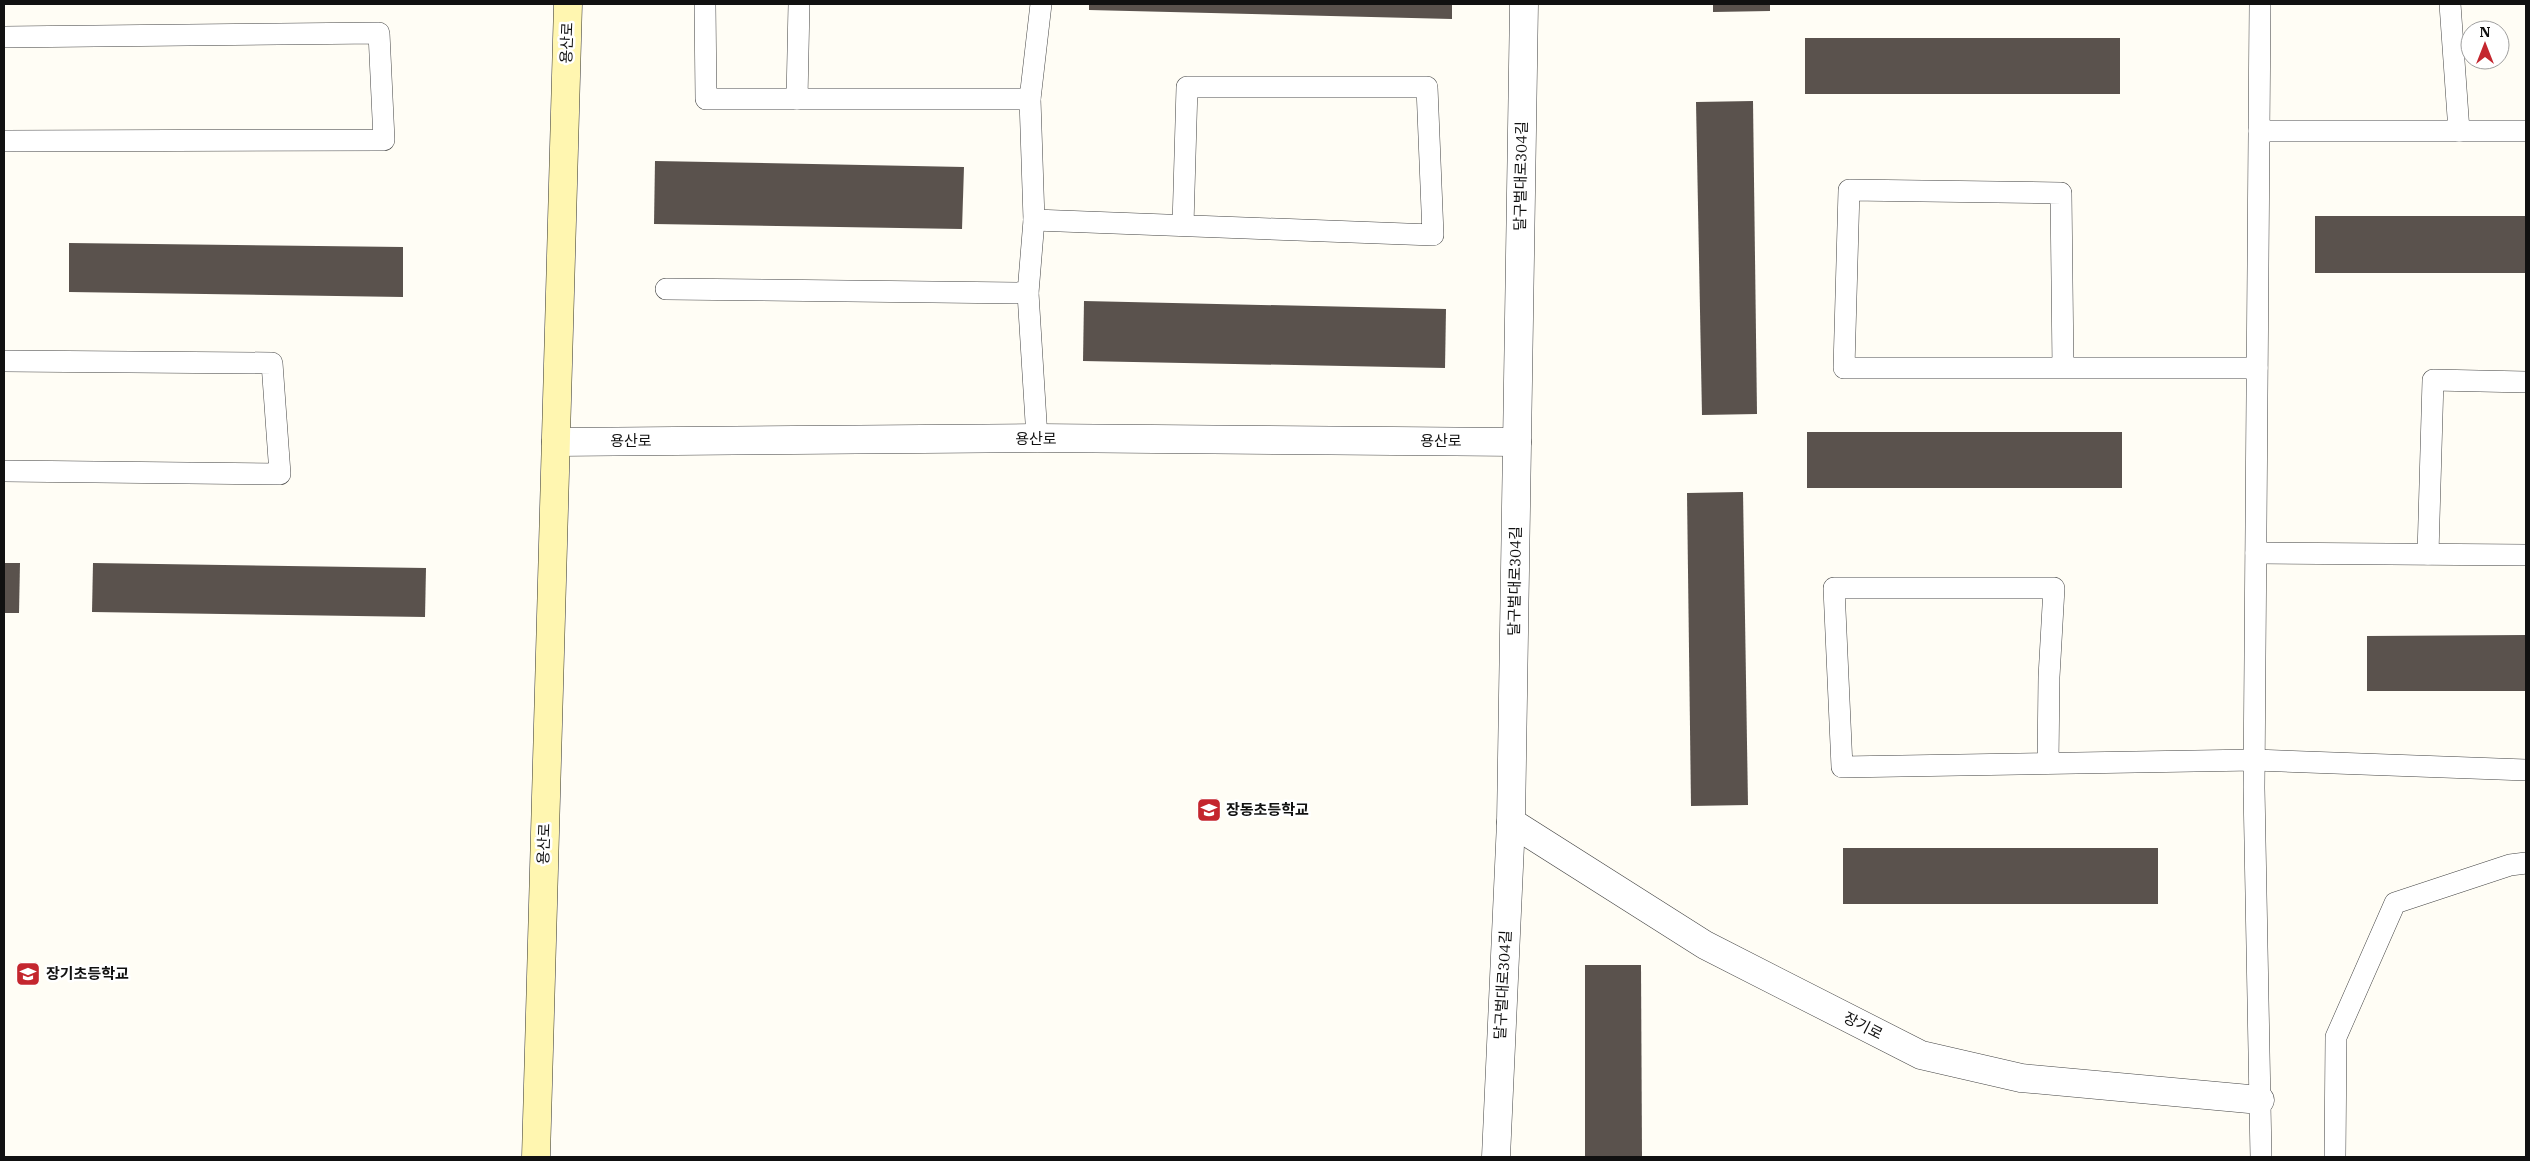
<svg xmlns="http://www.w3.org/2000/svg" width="2530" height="1161" font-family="'IBM Plex Serif','Noto Sans KR',serif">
  <rect width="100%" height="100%" fill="#fffdf5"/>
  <g fill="#5a524d">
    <polygon points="1089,4 1452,4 1452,19 1089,10"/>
    <polygon points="1713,4 1770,4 1770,11 1713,12"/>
    <rect x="1805" y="38" width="315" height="56"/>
    <polygon points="1753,101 1757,414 1702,415 1696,102"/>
    <polygon points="655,161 964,167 962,229 654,224"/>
    <rect x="2315" y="216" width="211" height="57"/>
    <polygon points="69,243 403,247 403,297 69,292"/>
    <polygon points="1084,301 1446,309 1445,368 1083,361"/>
    <rect x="1807" y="432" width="315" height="56"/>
    <polygon points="1743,492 1748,805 1691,806 1687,493"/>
    <polygon points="4,563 20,563 19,613 4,613"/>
    <polygon points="93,563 426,568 425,617 92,612"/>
    <polygon points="2526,635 2526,691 2367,691 2367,636"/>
    <rect x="1843" y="848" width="315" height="56"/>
    <polygon points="1585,965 1641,965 1642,1157 1585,1157"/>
  </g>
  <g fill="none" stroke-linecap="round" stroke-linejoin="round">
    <defs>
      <g id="lane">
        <polyline points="705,4 706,99 1030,99"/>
        <polyline points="2260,4 2254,788 2261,1157"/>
        <polyline points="2450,4 2459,131"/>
        <polyline points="4,37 379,33 384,140 4,141"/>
        <polyline points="797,99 799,4"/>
        <polyline points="2259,131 2526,131"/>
        <polyline points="1034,220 1433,235 1427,87 1187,87 1183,225"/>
        <polyline points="666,289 1028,293"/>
        <polyline points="4,361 272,363 280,474 4,471"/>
        <polyline points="2063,368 2061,193 1849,190 1844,368 2257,368"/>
        <polyline points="1037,438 1028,293 1034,220 1030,99 1041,4"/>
        <polyline points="2256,553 2526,555"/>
        <polyline points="2428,554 2433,380 2526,382"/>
        <polyline points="2048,763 2049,677 2054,588 1834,588 1842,767 2254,760 2526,770"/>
        <polyline points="2335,1157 2336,1037 2395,903 2510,865 2526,863"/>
      </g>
      <g id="street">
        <polyline points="556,442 1037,438 1517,442"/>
        <polyline points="1511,822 1705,945 1921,1055 2021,1078 2260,1100"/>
        <polyline points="1496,1157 1511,822 1524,4"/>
      </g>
      <polyline id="secondary" points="536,1157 568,4"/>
    </defs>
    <use href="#lane" stroke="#444" stroke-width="22"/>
    <use href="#street" stroke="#444" stroke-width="29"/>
    <use href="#secondary" stroke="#333" stroke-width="29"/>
    <use href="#lane" stroke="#fff" stroke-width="21"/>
    <use href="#street" stroke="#fff" stroke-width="28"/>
    <use href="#secondary" stroke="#fff6b0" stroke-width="28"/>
  </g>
  <defs>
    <symbol id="school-square" viewBox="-11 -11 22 22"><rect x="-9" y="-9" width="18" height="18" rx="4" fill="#c4262e" stroke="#fff"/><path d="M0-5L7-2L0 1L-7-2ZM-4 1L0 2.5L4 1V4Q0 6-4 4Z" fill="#fff"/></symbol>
  </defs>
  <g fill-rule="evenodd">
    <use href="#school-square" x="1195" y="796" width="28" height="28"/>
    <use href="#school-square" x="14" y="960" width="28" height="28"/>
  </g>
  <g text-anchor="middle" stroke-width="5" stroke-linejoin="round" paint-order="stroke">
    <g font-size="15" fill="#111" stroke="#fff">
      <text transform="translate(567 43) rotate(-88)" y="5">용산로</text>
      <text transform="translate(1521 176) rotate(-89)" y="5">달구벌대로304길</text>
      <text x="1036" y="444">용산로</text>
      <text x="631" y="446">용산로</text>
      <text x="1441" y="446">용산로</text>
      <text transform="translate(1515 581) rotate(-89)" y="5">달구벌대로304길</text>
      <text transform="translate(544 844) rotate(-88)" y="5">용산로</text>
      <text transform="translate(1503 985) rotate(-87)" y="5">달구벌대로304길</text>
      <text transform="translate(1863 1026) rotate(27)" y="5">장기로</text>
    </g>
    <g font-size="15" font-weight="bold" fill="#111" stroke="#fff" text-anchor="start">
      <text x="1226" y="815">장동초등학교</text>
      <text x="46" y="979">장기초등학교</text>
    </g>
  </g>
  <rect width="2530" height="1161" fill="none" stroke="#111111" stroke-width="10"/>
  <g transform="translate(2485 45)"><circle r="24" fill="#ffffff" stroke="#a0a0a0"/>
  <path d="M0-4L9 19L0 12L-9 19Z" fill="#c4262e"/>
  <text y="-8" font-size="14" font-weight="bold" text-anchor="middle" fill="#111111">N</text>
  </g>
</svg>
